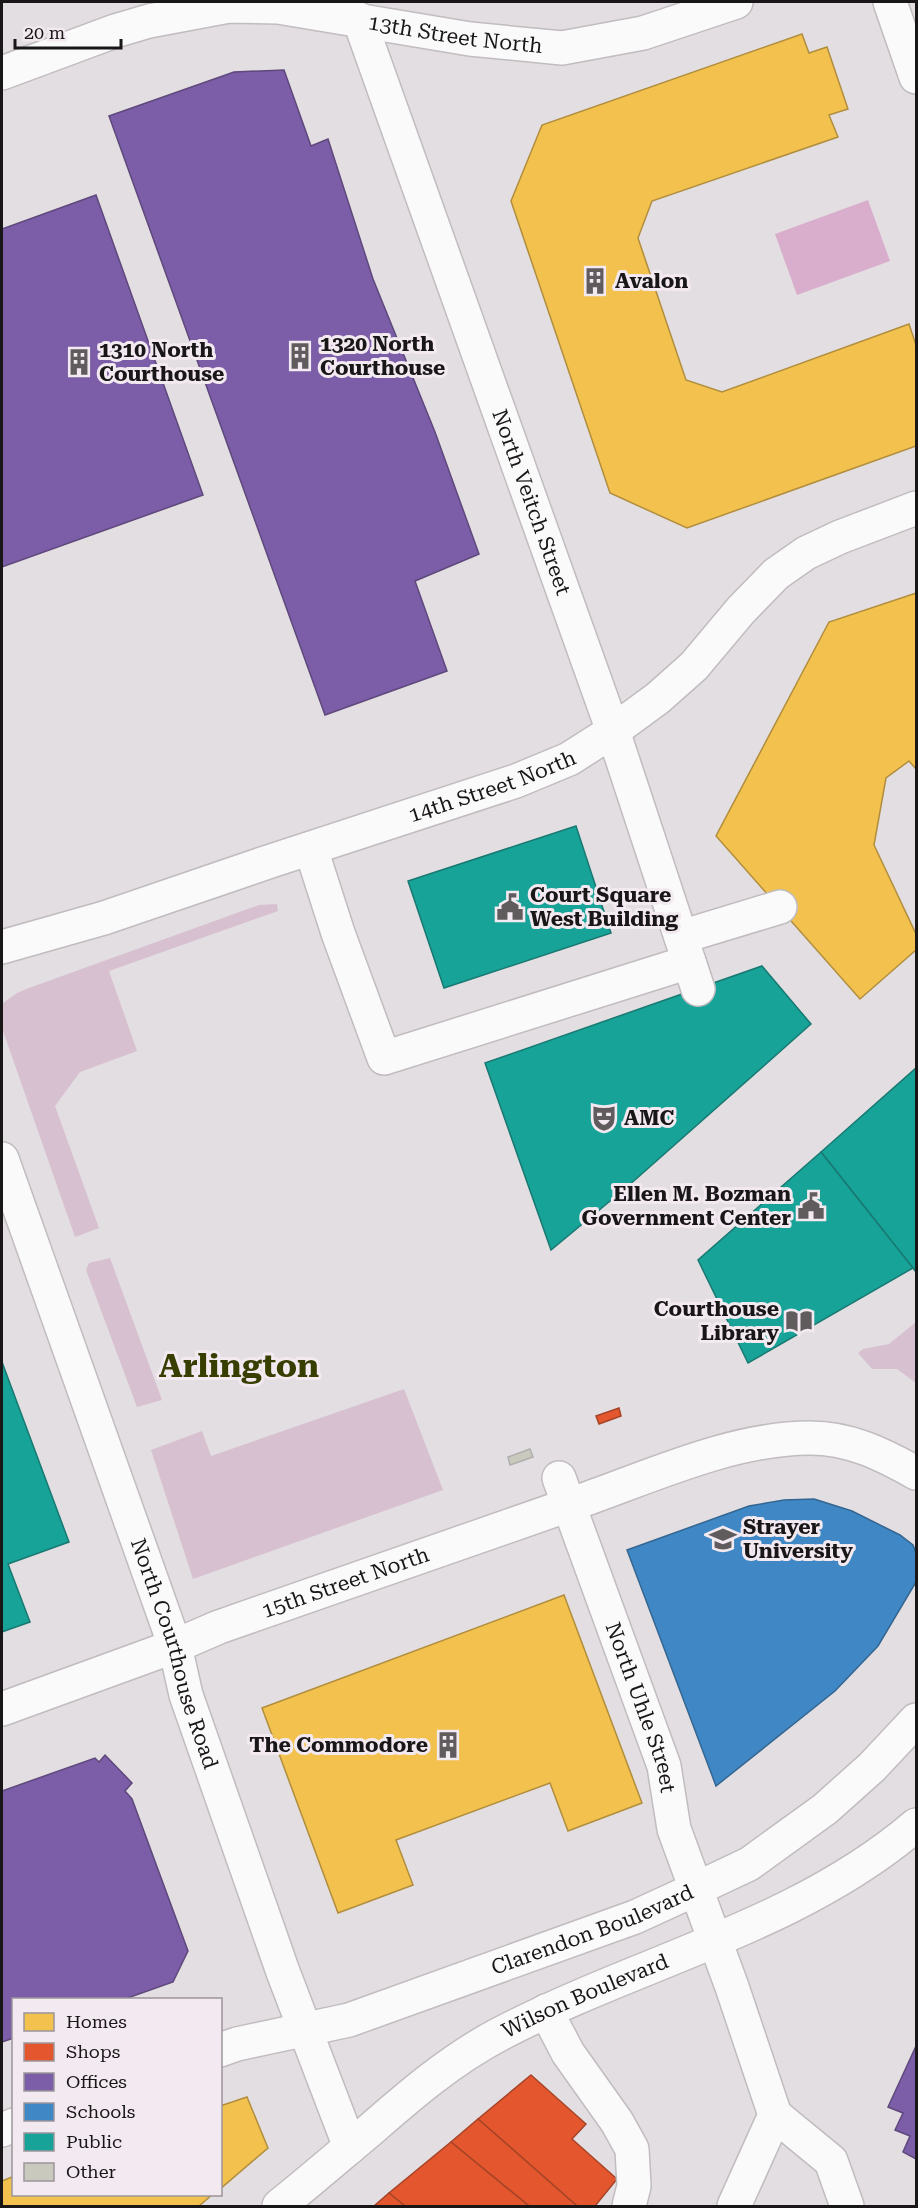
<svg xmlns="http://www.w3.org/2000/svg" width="918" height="2208" font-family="'Roboto Serif',serif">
  <rect width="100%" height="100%" fill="#e3dee1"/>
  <g fill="#d7c0d0">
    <polygon points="277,904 278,911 109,971 137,1051 80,1072 55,1106 99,1228 75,1237 3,1031 2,1024 3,1003 17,993 29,988 259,905"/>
    <polygon points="110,1258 162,1400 137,1407 86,1270 89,1263"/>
    <polygon points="916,1322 916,1383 897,1369 872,1369 858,1353 863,1349 889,1344"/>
    <polygon points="404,1389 443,1490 193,1579 151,1450 202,1431 211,1456"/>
  </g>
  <polygon fill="#d9aecd" points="868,200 890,261 797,295 775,234"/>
  <g fill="#f2c14e" stroke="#b18e3e" stroke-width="1.5">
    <polygon points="802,34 809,53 827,47 848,109 829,115 838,137 652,201 638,238 686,380 722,392 909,324 916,345 916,446 687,528 610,493 511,201 542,125"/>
    <polygon points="916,593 916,769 909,761 886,778 874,845 916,934 916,950 860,999 716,836 829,622"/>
    <polygon points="564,1595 642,1803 568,1831 550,1783 396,1840 413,1885 338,1913 262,1708"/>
    <polygon points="247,2097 268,2148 220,2189 220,2106"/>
    <polygon points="14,2176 14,2194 213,2194 199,2206 2,2206 2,2181"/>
  </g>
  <g fill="#e4572e" stroke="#a74427" stroke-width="1.5">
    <polygon points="619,1408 621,1416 599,1424 596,1416"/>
    <polygon points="531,2075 586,2124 572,2139 617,2179 595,2206 577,2206 478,2119"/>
    <polygon points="478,2119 577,2206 529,2206 451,2142"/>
    <polygon points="451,2142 529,2206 405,2206 389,2193"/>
    <polygon points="389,2193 405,2206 374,2206"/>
  </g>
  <g fill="#7b5ea7" stroke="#5e487c" stroke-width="1.5">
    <polygon points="284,70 311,146 328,139 373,279 435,432 479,554 415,581 447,671 325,715 109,116 234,72"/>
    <polygon points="96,195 203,495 2,567 2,229"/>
    <polygon points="105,1755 132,1783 125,1791 132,1799 188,1951 173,1982 122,2000 14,2000 14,2038 2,2042 2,1791 95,1758 99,1762"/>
    <polygon points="916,2046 916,2159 903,2152 910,2136 895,2130 903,2113 888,2107"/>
  </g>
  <polygon fill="#3f88c5" stroke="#346691" stroke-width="1.5" points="814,1499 852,1511 900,1535 913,1545 916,1553 916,1582 878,1646 835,1691 716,1786 627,1550 749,1506 784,1500"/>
  <g fill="#17a398" stroke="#187972" stroke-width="1.5">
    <polygon points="576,826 611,933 444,988 408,881"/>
    <polygon points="762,966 811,1024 627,1187 551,1250 485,1063"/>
    <polygon points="916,1068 916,1272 821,1152"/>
    <polygon points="821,1152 913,1268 748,1363 698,1260"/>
    <polygon points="2,1362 69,1542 8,1564 30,1622 2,1632"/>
  </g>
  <polygon fill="#c9cabd" stroke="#b0afae" stroke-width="1.5" points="530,1449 533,1457 510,1465 508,1457"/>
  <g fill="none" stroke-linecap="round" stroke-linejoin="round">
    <defs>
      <g id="minor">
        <polyline points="890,2 916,77"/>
        <path id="s1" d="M359,19L613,731L698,989"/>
        <path id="s2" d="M2,73L115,31L149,21L229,6L278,7L470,39L562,48L643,33L736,2"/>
        <polyline points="311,849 338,933 384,1058 689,962"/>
        <polyline points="681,937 780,907"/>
        <path id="s3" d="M2,947L104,918L271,861L516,781L569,759L613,731L658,698L694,666L741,610L776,574L806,553L840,537L916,508"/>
        <path id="s4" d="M559,1478L664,1766L674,1829L732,1987L775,2115L734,2206"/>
        <path id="s5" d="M2,1709L175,1646L219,1627C341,1584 462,1542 583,1500C654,1475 734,1438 810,1438C850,1438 882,1454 916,1473"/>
        <polyline points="546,2011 568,2053 617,2122 632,2149 634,2186 629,2206"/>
        <polyline points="775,2115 831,2161 847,2206"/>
      </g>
      <g id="major">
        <path id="s6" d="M2,1159L175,1646L186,1695L283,1972L350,2147"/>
        <path id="s7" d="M220,2050L237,2044L349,2020L635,1917L696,1889L749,1864L825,1809L872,1767L916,1720"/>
        <polyline points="2,2130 14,2125"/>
        <path id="s8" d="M279,2206C309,2182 339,2156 369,2131C410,2095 452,2059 500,2034C637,1962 797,1927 916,1825"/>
      </g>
    </defs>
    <use href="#minor" stroke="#c1bcbf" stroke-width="36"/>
    <use href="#major" stroke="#c1bcbf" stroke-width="36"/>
    <use href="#minor" stroke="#fbfafa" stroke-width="33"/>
    <use href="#major" stroke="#fbfafa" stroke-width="33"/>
  </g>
  <defs>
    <symbol id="building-bare" viewBox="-9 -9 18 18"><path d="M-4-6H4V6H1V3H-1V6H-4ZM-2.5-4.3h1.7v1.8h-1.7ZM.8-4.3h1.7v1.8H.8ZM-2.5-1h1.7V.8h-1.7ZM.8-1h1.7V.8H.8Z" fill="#605c5e" stroke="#f3e9f0" stroke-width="2.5" paint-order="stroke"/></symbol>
    <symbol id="civic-bare" viewBox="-9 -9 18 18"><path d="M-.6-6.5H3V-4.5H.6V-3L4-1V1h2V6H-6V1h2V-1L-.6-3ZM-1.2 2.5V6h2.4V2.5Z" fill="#605c5e" stroke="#f3e9f0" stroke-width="2.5" paint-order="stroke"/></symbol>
    <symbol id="theatre-bare" viewBox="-9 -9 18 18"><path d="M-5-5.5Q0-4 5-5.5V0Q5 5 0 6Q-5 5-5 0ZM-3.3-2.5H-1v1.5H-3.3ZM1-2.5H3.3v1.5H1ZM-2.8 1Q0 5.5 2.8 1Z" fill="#605c5e" stroke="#f3e9f0" stroke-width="2.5" paint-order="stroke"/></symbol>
    <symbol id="library-bare" viewBox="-9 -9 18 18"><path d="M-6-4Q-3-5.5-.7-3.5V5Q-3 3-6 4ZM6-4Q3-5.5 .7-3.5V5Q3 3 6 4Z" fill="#605c5e" stroke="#f3e9f0" stroke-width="2.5" paint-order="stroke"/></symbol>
    <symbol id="university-bare" viewBox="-9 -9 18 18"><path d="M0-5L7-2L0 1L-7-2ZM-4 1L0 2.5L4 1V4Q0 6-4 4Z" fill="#605c5e" stroke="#f3e9f0" stroke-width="2.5" paint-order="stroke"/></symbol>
  </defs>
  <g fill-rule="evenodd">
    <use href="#building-bare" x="576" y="262" width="38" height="38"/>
    <use href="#building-bare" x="281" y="337" width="38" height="38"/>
    <use href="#building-bare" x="60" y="343" width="38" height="38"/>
    <use href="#civic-bare" x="491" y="888" width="38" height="38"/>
    <use href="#theatre-bare" x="585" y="1099" width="38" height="38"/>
    <use href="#civic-bare" x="792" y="1187" width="38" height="38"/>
    <use href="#library-bare" x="780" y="1302" width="38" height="38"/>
    <use href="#university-bare" x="704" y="1520" width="38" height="38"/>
    <use href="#building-bare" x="429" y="1726" width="38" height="38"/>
  </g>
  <g text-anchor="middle" stroke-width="6" stroke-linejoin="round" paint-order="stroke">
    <g font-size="21" fill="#191618" stroke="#f3e9f0">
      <text dy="7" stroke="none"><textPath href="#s2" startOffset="466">13th Street North</textPath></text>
      <text dy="7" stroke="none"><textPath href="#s1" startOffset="513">North Veitch Street</textPath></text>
      <text dy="7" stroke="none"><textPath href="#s3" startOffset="516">14th Street North</textPath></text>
      <text dy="7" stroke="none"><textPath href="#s5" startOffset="366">15th Street North</textPath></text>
      <text dy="7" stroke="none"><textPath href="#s6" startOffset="524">North Courthouse Road</textPath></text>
      <text dy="7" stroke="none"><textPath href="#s4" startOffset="244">North Uhle Street</textPath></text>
      <text dy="7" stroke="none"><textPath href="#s7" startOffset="392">Clarendon Boulevard</textPath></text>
      <text dy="7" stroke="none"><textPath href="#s8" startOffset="374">Wilson Boulevard</textPath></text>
    </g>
    <g font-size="21" font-weight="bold" fill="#191618" stroke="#f3e9f0" text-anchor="start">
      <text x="615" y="288">Avalon</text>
      <text x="320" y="351">1320 North<tspan x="320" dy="24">Courthouse</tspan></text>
      <text x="99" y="357">1310 North<tspan x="99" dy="24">Courthouse</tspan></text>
      <text x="530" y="902">Court Square<tspan x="530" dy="24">West Building</tspan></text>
      <text x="624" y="1125">AMC</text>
      <text x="791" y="1201" text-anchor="end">Ellen M. Bozman<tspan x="791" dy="24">Government Center</tspan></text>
      <text x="779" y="1316" text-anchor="end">Courthouse<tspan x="779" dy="24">Library</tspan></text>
      <text x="743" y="1534">Strayer<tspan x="743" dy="24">University</tspan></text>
      <text x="428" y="1752" text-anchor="end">The Commodore</text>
    </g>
    <g font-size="33" font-weight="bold" fill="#373e00" stroke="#f3e9f0">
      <text x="239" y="1377">Arlington</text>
    </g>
  </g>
  <rect width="918" height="2208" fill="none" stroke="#191618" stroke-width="6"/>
  <rect x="12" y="1998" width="210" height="198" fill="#f3e9f0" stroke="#9c959a" stroke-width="1.5"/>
  <rect x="24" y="2013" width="30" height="18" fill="#f2c14e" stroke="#9c959a" stroke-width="1.5"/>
  <text x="66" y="2028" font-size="18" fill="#191618">Homes</text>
  <rect x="24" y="2043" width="30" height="18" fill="#e4572e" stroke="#9c959a" stroke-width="1.5"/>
  <text x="66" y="2058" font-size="18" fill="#191618">Shops</text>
  <rect x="24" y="2073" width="30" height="18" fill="#7b5ea7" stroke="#9c959a" stroke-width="1.5"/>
  <text x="66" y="2088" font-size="18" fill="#191618">Offices</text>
  <rect x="24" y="2103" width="30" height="18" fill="#3f88c5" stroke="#9c959a" stroke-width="1.5"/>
  <text x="66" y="2118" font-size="18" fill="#191618">Schools</text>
  <rect x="24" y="2133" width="30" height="18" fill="#17a398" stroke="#9c959a" stroke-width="1.5"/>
  <text x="66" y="2148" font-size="18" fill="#191618">Public</text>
  <rect x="24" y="2163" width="30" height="18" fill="#c9cabd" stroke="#9c959a" stroke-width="1.5"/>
  <text x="66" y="2178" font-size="18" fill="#191618">Other</text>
  <path d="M15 39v9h106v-9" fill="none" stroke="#191618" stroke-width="3"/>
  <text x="24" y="39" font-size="18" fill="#191618" stroke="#f3e9f0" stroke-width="4.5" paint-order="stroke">20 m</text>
</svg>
